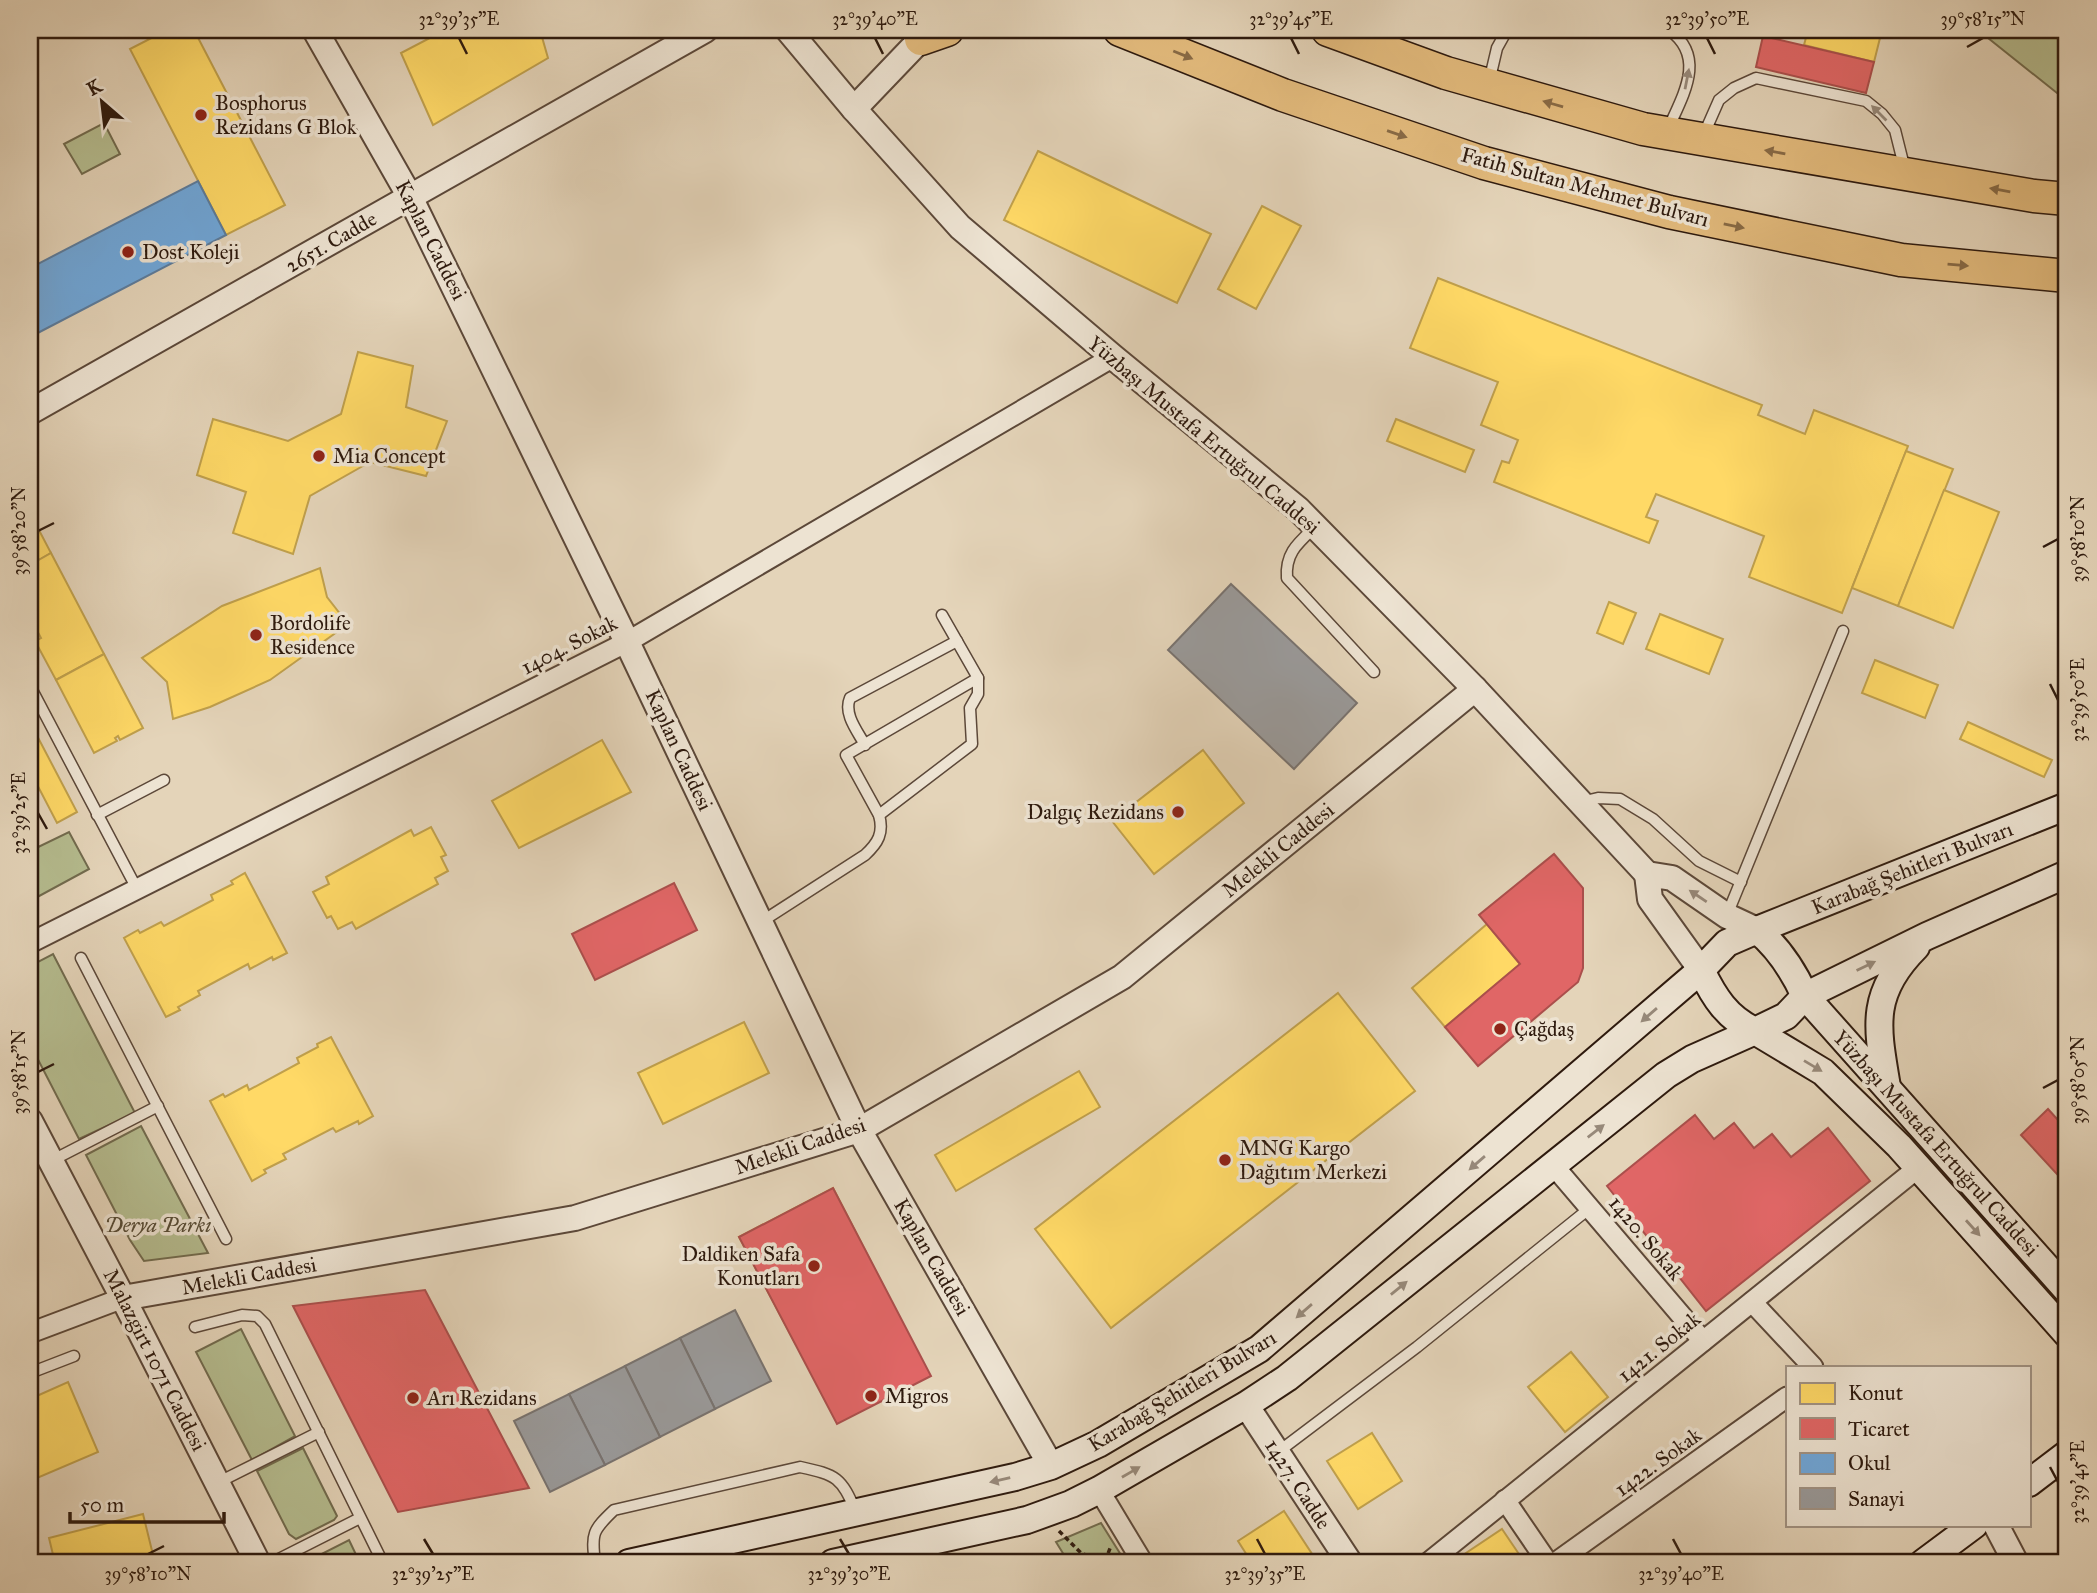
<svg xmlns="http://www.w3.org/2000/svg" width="2097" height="1593" font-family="'IM FELL Great Primer',serif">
  <rect width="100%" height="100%" fill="#e4d4b9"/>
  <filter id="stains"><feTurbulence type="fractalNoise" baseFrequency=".00286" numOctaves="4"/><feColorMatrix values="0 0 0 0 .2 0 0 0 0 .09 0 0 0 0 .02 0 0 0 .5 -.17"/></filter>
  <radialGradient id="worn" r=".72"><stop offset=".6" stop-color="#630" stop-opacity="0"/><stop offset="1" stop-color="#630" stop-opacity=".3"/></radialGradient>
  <g fill="#b5bc8f" stroke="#726b4e" stroke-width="2">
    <polygon points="1978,30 2067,30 2067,101"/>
    <polygon points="104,123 120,154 82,174 64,144"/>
    <polygon points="69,832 89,869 30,901 30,851"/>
    <polygon points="53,954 135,1113 79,1139 30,1044 30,966"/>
    <polygon points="141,1126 208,1253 144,1261 130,1240 86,1155"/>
    <polygon points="241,1329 295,1436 252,1460 196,1352"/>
    <polygon points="303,1448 337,1516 334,1520 296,1539 289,1534 257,1471"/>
    <polygon points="1101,1523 1126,1563 1069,1563 1056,1542"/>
    <polygon points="349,1540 360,1563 304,1563"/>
  </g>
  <g fill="#ffd966" stroke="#c0a04c" stroke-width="2">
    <polygon points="167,30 194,30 285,205 226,235 130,49"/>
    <polygon points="445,30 550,30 542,37 548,58 433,125 401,53"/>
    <polygon points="1808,30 1882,30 1874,62 1804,45"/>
    <polygon points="1038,151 1211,234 1177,303 1004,220"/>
    <polygon points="1262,206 1301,226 1256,309 1218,289"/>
    <polygon points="1438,278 1762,405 1758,415 1805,434 1814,410 1908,446 1842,613 1749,577 1764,536 1656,494 1646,517 1658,521 1649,543 1494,482 1502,461 1509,463 1518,440 1481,425 1498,382 1410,348"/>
    <polygon points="358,352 413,366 406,407 447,421 426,476 370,462 310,496 293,554 233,533 246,492 197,475 213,419 288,441 341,414"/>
    <polygon points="1396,419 1474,450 1465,472 1387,441"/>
    <polygon points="1906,451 1953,469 1898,606 1852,588"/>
    <polygon points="1944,490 1999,512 1953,628 1898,606"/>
    <polygon points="30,513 51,553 30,565"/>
    <polygon points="51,553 104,654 56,680 35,641 41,638 30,617 30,565"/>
    <polygon points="320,568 327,597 348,624 270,680 210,707 173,719 167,682 142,658 222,606"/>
    <polygon points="1609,602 1636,613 1623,644 1597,633"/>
    <polygon points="1660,614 1723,639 1709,674 1646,649"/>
    <polygon points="104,654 143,728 120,740 118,736 115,738 117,741 94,753 56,680"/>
    <polygon points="1875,660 1938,685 1925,718 1862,693"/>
    <polygon points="1968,722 2052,760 2044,777 1960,739"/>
    <polygon points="33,728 77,812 57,823 30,771 30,729"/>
    <polygon points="602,740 631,792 519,848 492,801"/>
    <polygon points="1203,750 1244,803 1154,874 1112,821"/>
    <polygon points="431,827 446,855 441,857 448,871 435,878 438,884 356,929 352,922 338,929 331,916 327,918 313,892 329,884 326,877 411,830 414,836"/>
    <polygon points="245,873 287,953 273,960 272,957 250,969 248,964 198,991 200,995 178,1007 180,1010 166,1017 124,938 138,930 140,933 161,922 164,926 213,900 211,895 233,884 231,881"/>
    <polygon points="1487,924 1520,964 1445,1027 1412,988"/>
    <polygon points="1338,993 1415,1091 1111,1328 1035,1229"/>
    <polygon points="744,1022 769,1073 663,1124 638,1073"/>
    <polygon points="331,1037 373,1116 359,1124 358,1121 336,1132 333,1128 283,1154 286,1159 264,1170 266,1173 252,1181 210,1101 223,1094 225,1097 247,1085 249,1090 299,1063 297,1058 318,1047 317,1044"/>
    <polygon points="1079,1071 1100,1107 956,1191 935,1155"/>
    <polygon points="833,1188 888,1295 795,1343 739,1237"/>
    <polygon points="417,1314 483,1445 409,1482 343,1351"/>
    <polygon points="1571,1352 1608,1397 1565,1432 1528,1387"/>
    <polygon points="68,1382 98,1452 30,1481 30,1399"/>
    <polygon points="1372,1433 1402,1481 1358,1509 1327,1461"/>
    <polygon points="1284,1511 1316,1560 1311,1563 1252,1563 1238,1541"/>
    <polygon points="143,1514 155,1563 55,1563 49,1538"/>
    <polygon points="1502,1529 1525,1563 1464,1563 1460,1557"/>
  </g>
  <g fill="#e06666" stroke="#ab4f4c" stroke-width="2">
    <polygon points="1763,36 1874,62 1866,93 1756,67"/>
    <polygon points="1554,854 1583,888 1583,968 1578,982 1478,1066 1445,1027 1520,964 1479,915"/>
    <polygon points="674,883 697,930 595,980 572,934"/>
    <polygon points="2048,1109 2067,1130 2067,1185 2021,1135"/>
    <polygon points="1695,1115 1714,1139 1734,1123 1754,1148 1772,1134 1791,1157 1828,1128 1870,1181 1706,1311 1607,1186"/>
    <polygon points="833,1188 931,1376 837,1424 739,1237"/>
    <polygon points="425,1290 529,1488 398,1512 293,1306"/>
  </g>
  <polygon fill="#6fa8dc" stroke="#5c7d9e" stroke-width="2" points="198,181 226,235 30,337 30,268"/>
  <g fill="#999" stroke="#79736f" stroke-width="2">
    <polygon points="1231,584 1357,703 1294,769 1168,650"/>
    <polygon points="735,1310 771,1381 715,1409 680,1338"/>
    <polygon points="680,1338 715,1409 660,1437 625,1366"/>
    <polygon points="625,1366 660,1437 605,1465 569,1394"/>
    <polygon points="569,1394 605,1465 550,1492 514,1421"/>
  </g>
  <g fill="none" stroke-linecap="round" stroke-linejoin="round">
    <defs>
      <g id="service">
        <polyline points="1385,47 1393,30"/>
        <polyline points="1489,82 1497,48 1507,30"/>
        <path d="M1668,129C1683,95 1707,57 1669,30"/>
        <polyline points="1704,134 1719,100 1734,88 1756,78 1866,101 1882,114 1895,130 1905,170"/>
        <path d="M1315,527C1298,543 1285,553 1287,578L1374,672"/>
        <polyline points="30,686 137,889"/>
        <path d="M865,745C858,732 843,714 850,698L957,641"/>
        <polyline points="1581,802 1598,798 1620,799 1653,819 1699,861 1741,882"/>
        <polyline points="97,815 164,780"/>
        <polyline points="879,815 972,744 970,708 978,694 978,678 942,615"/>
        <polyline points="1727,915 1843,631"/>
        <path d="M761,922L865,855C878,843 884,833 879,815L846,755L978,678"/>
        <polyline points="81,958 226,1239"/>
        <polyline points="51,1161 158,1106"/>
        <polyline points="195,1327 242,1315 257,1316 265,1324 383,1563"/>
        <polyline points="30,1373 74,1356"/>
        <polyline points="1278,1452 1417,1347 1590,1208"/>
        <polyline points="217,1483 319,1432"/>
        <polyline points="271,1563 360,1518"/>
        <path d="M595,1563C591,1533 593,1530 614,1510L800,1467C837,1475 841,1477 856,1512"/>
      </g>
      <g id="minor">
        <polyline points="30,943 627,642 1113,357"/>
        <polyline points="1553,1165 1703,1341"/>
        <polyline points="1752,1302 1813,1367"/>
        <polyline points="30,1333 123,1298"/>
        <polyline points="1099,1490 1143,1563"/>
        <polyline points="1505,1500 1548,1563"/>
        <polyline points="1428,1563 1919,1167"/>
        <polyline points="1555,1563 1787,1397"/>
      </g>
      <g id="tertiary">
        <polyline points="315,30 410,197 627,642 859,1130 1051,1466"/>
        <polyline points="788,30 854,109 960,227 1113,357 1298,509 1475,689 1647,874"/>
        <polyline points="854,109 921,39"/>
        <polyline points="30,412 705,30"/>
        <polyline points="1701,970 1650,899 1647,874 1672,878 1727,916 1757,930"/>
        <polyline points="30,1121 123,1298 258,1563"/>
        <polyline points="123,1298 575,1218 859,1130 1122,977 1475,689"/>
        <polyline points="1246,1405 1350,1563"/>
        <polyline points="1996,1525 2016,1563"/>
      </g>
      <g id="secondary">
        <polyline points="1757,930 2067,806"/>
        <path d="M1701,970C1714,997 1727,1018 1755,1031L1786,1016L1805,996L1927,936L2067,874"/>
        <path d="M1887,1087C1877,1027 1869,994 1916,947"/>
        <polyline points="2029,1483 2067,1454"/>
        <path d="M629,1563L1015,1477L1051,1466L1098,1444L1259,1349L1701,970L1727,943L1757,930C1779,948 1793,970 1805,996L2067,1290"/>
        <polyline points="833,1563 1027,1520 1071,1504 1099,1490 1246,1405 1287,1378 1666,1075 1692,1059 1755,1031 1823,1072 1899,1146 2067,1334"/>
        <polyline points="1923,1563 1974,1525"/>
      </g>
      <g id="trunk">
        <polyline points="920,30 921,39 947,30"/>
        <polyline points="1120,30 1283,95 1484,163 1669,212 1901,260 2067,276"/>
        <polyline points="1328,30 1446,73 1643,129 2034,196 2067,199"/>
      </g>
    </defs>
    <use href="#service" stroke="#5c4839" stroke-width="13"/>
    <use href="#minor" stroke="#5c4839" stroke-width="23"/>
    <use href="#tertiary" stroke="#5c4839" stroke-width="28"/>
    <use href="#secondary" stroke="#2e1a0e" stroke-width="30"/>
    <use href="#trunk" stroke="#2e1a0e" stroke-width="35"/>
    <g stroke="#2e1a0e" stroke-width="3.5" stroke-dasharray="5 3.5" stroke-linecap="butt">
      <polyline points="1059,1531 1081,1553 1105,1562"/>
      <polyline points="1105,1561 1111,1546"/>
    </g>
    <use href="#service" stroke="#ede3d2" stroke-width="10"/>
    <use href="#minor" stroke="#ede3d2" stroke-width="19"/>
    <use href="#tertiary" stroke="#ede3d2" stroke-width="24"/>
    <use href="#secondary" stroke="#ede3d2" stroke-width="26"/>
    <use href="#trunk" stroke="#e2ba7c" stroke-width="32"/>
  </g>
  <defs><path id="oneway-solid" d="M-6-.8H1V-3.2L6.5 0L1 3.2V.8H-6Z" transform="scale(1.75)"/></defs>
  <g fill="#886a45">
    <use href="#oneway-solid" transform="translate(1183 55) rotate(22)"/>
    <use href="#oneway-solid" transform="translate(1553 104) rotate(-164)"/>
    <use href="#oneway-solid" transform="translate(1397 134) rotate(19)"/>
    <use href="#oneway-solid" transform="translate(1775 152) rotate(-170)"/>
    <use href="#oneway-solid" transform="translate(2000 190) rotate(-170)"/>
    <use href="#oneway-solid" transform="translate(1734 226) rotate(12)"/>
    <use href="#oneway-solid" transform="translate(1958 265) rotate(5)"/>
  </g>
  <g fill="#97897a">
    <use href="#oneway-solid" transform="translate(1687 79) rotate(-79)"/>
    <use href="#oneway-solid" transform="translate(1879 113) rotate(-135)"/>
    <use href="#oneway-solid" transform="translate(1698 896) rotate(-146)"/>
    <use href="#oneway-solid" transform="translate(1866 966) rotate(-26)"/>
    <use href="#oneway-solid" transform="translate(1649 1015) rotate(139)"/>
    <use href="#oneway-solid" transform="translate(1813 1066) rotate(31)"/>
    <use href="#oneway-solid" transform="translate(1596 1131) rotate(-38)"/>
    <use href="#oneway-solid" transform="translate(1477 1163) rotate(139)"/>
    <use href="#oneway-solid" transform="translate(1973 1228) rotate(48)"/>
    <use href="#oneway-solid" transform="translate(1399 1288) rotate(-39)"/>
    <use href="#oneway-solid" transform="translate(1304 1311) rotate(139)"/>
    <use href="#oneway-solid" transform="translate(1131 1472) rotate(-30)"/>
    <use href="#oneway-solid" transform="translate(1000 1480) rotate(167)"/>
  </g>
  <path fill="none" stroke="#2e1a0e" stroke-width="2.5" d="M459,38L467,54M875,38L883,54M1291,38L1299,54M1707,38L1715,54M1967,47L1983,38M38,531L54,523M2043,547L2058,539M2050,684L2058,700M38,813L47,829M38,1072L54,1064M2043,1088L2058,1080M2050,1467L2058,1482M424,1539L433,1554M840,1539L849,1554M1257,1539L1265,1554M1673,1539L1681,1554M148,1554L164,1546"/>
  <g fill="#8f2418" stroke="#ede3d2" stroke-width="2.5">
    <circle cx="201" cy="115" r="7"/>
    <circle cx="128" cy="252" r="7"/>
    <circle cx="319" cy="456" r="7"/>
    <circle cx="256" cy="635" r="7"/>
    <circle cx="1178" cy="812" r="7"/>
    <circle cx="1500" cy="1029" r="7"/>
    <circle cx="1225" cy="1160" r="7"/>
    <circle cx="814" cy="1266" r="7"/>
    <circle cx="871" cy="1396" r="7"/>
    <circle cx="413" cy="1398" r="7"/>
  </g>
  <g text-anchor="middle" stroke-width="7" stroke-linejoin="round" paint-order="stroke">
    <g font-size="21" fill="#2e1a0e" stroke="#ede3d2" text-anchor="start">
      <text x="215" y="110">Bosphorus<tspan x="215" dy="24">Rezidans G Blok</tspan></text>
      <text x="142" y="259">Dost Koleji</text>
      <text x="333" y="463">Mia Concept</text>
      <text x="270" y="630">Bordolife<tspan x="270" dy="24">Residence</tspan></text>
      <text x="1164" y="819" text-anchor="end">Dalgıç Rezidans</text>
      <text x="1514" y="1036">Çağdaş</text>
      <text x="1239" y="1155">MNG Kargo<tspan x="1239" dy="24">Dağıtım Merkezi</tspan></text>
      <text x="800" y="1261" text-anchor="end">Daldiken Safa<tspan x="800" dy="24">Konutları</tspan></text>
      <text x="885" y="1403">Migros</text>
      <text x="427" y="1405">Arı Rezidans</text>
    </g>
    <g font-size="21" fill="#2e1a0e" stroke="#ede3d2">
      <text transform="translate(1585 187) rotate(15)" y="7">Fatih Sultan Mehmet Bulvarı</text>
      <text transform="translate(431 240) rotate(63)" y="7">Kaplan Caddesi</text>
      <text transform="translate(331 242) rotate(-30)" y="7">2651. Cadde</text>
      <text transform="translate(1204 435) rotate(40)" y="7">Yüzbaşı Mustafa Ertuğrul Caddesi</text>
      <text transform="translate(569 645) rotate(-27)" y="7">1404. Sokak</text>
      <text transform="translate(679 750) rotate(65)" y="7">Kaplan Caddesi</text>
      <text transform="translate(1278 850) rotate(-39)" y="7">Melekli Caddesi</text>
      <text transform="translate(1912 868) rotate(-22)" y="7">Karabağ Şehitleri Bulvarı</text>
      <text transform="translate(1936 1143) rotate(48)" y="7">Yüzbaşı Mustafa Ertuğrul Caddesi</text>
      <text transform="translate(800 1146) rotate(-19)" y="7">Melekli Caddesi</text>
      <text transform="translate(1646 1238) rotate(50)" y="7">1420. Sokak</text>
      <text transform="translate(932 1257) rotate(60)" y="7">Kaplan Caddesi</text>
      <text transform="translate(249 1276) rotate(-10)" y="7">Melekli Caddesi</text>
      <text transform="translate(1659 1347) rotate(-39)" y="7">1421. Sokak</text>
      <text transform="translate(155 1360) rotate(63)" y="7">Malazgirt 1071 Caddesi</text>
      <text transform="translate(1182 1391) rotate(-31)" y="7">Karabağ Şehitleri Bulvarı</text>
      <text transform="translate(1658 1462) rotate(-36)" y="7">1422. Sokak</text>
      <text transform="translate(1298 1484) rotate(57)" y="7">1427. Cadde</text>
    </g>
    <g font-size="21" font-style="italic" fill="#564b35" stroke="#ede3d2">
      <text x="158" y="1232">Derya Parkı</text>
    </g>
  </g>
  <rect width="2097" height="1593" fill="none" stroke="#e4d4b9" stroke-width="77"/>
  <rect x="1786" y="1366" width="245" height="161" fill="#ede3d2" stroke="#a19384" stroke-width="2"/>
  <rect x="1800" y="1383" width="35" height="21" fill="#ffd966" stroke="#a19384" stroke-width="2"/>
  <text x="1848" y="1400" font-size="21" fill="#2e1a0e">Konut</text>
  <rect x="1800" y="1418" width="35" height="21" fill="#e06666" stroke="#a19384" stroke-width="2"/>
  <text x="1848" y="1436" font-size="21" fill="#2e1a0e">Ticaret</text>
  <rect x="1800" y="1453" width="35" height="21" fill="#6fa8dc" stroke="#a19384" stroke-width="2"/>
  <text x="1848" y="1470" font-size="21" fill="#2e1a0e">Okul</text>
  <rect x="1800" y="1488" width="35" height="21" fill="#999999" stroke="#a19384" stroke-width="2"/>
  <text x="1848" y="1506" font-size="21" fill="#2e1a0e">Sanayi</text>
  <g transform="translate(102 102) rotate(332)" stroke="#ede3d2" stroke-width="5" paint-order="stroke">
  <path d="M0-5L12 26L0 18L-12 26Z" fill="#2e1a0e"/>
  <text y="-10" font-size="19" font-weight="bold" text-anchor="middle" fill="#2e1a0e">K</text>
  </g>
  <path d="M70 1512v10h154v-10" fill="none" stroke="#2e1a0e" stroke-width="3.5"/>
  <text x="80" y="1512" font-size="21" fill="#2e1a0e" stroke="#ede3d2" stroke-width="5" paint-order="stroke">50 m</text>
  <rect x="38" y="38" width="2020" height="1516" fill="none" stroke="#2e1a0e" stroke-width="2.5"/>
  <g font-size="18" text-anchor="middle" fill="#2e1a0e">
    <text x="459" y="25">32°39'35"E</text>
    <text x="875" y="25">32°39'40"E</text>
    <text x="1291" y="25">32°39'45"E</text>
    <text x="1707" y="25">32°39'50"E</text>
    <text x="1983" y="25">39°58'15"N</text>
    <text transform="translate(19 531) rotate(-90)" y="6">39°58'20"N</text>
    <text transform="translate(2078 539) rotate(-90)" y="6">39°58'10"N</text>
    <text transform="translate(2078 700) rotate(-90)" y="6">32°39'50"E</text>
    <text transform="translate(19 813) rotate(-90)" y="6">32°39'25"E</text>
    <text transform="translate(19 1072) rotate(-90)" y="6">39°58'15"N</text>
    <text transform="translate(2078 1080) rotate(-90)" y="6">39°58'05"N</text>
    <text transform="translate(2078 1482) rotate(-90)" y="6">32°39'45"E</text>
    <text x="148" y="1580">39°58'10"N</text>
    <text x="433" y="1580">32°39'25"E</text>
    <text x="849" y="1580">32°39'30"E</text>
    <text x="1265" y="1580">32°39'35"E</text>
    <text x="1681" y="1580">32°39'40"E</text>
  </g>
  <rect width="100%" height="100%" filter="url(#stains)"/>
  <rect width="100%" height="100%" fill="url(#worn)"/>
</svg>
